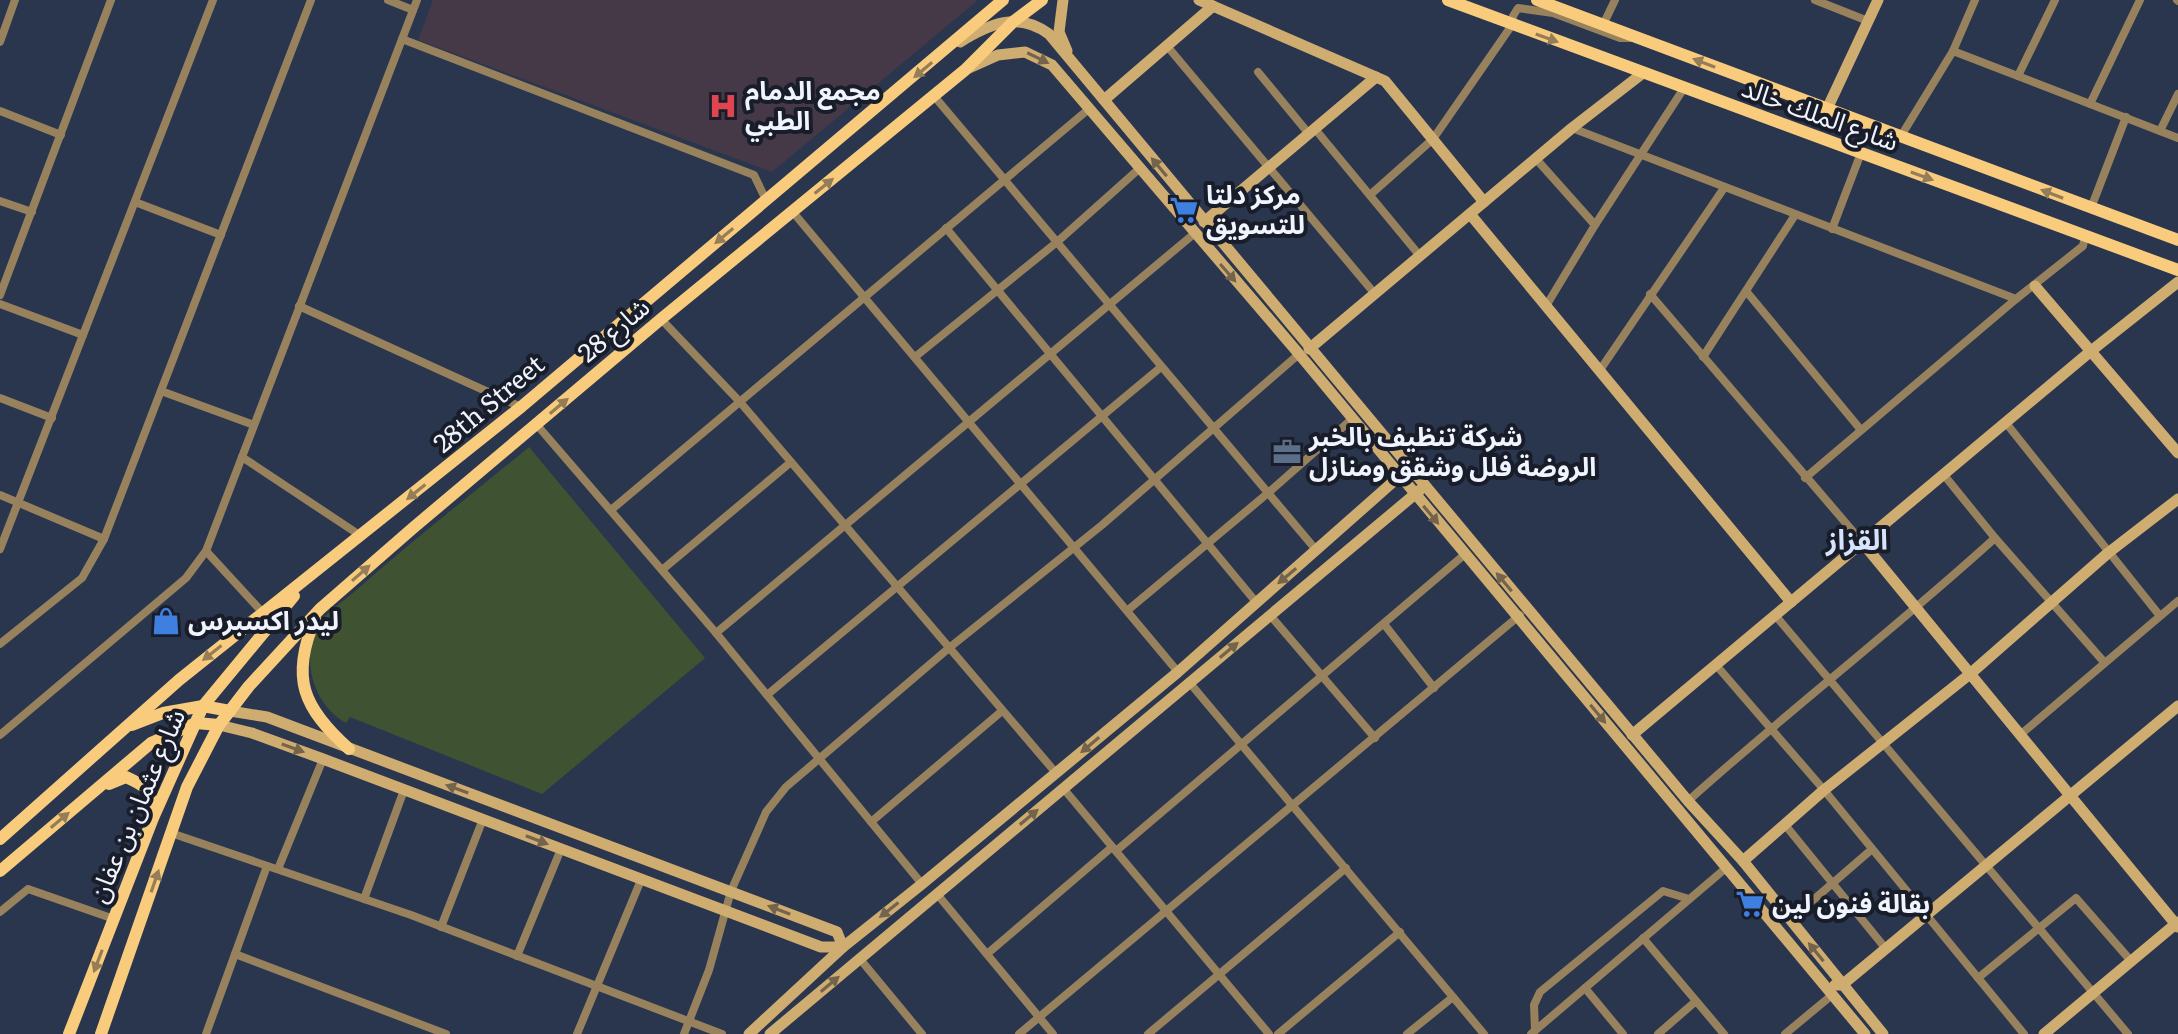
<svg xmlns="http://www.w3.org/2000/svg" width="2178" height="1034" font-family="Literata,'Noto Sans Arabic',serif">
  <rect width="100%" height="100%" fill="#2a364e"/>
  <polygon fill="#453948" points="433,0 978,0 772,172 418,40"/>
  <path fill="#3f5231" d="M529,447L705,658L542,794L350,717L346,723C314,706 300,660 318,626C324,614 342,602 353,593C410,542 471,495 529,447Z"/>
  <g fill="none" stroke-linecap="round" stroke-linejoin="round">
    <g stroke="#97825d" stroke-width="8">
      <polyline points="388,0 413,10"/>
      <polyline points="1815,0 1868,21"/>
      <polyline points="2177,0 2178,1"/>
      <polyline points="1603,25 1615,0"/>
      <polyline points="402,39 754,175 766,200"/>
      <polyline points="0,42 15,0"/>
      <polyline points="1167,46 1375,294"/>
      <polyline points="1953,51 2178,138"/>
      <polyline points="1258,72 1309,134"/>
      <polyline points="2018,76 2055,0"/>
      <polyline points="934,96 1317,551"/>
      <polyline points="2090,104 2140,0"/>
      <polyline points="0,111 61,135"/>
      <polyline points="1572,128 2016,299 2083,246 2085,236"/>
      <polyline points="1315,129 1420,256"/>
      <polyline points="2160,131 2178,94"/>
      <polyline points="1901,136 1953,51 1975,0"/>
      <polyline points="1537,160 1595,225"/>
      <polyline points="1370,195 1433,139 1512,25 1513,16 1518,8 1553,13 1620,38 1631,38"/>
      <polyline points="0,201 32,212"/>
      <polyline points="135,202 221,235"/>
      <polyline points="2091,208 2126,117"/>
      <polyline points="792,211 1178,672"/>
      <polyline points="946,228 1256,602"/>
      <polyline points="1832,229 1861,153"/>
      <polyline points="1746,291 1861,430"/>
      <polyline points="1650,294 1862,542"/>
      <polyline points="0,295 111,0"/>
      <polyline points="0,304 83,335"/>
      <polyline points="299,306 521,407"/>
      <polyline points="1546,306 1595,225 1684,88"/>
      <polyline points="661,319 740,402 1056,773"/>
      <polyline points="915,357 1057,242 1140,168"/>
      <polyline points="1703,357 1795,215"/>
      <polyline points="1600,370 1724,188"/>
      <polyline points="161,391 254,425"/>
      <polyline points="0,398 52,418"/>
      <polyline points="2006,423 2160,616"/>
      <polyline points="537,425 716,633 922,884"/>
      <polyline points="242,457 361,536"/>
      <polyline points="1944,475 1995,538 2104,662"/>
      <polyline points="1805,478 2016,299"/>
      <polyline points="0,495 104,539"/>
      <polyline points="611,510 1090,108"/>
      <polyline points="0,549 213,0"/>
      <polyline points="206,551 263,613"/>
      <polyline points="662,570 791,462"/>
      <polyline points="1128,610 1268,493 1352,419"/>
      <polyline points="1270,615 1375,738"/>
      <polyline points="1775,615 2128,1034"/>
      <polyline points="1384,624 1434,688"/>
      <polyline points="716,633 1195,233"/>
      <polyline points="0,644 82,578 104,539 311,0"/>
      <polyline points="1716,665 1824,790 2024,1034"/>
      <polyline points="1189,682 1484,1034"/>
      <polyline points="767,695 1161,367"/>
      <polyline points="0,735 186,578 206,551 417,0"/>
      <polyline points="2020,735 2178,601"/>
      <polyline points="1063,788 1269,1034"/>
      <path d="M1688,801C1788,711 1895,629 1995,538"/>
      <polyline points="871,822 1002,711"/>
      <polyline points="1786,826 1886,949"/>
      <polyline points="171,833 411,915 722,1034"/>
      <polyline points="1116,851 1464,555"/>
      <polyline points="278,869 323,759"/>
      <polyline points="937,894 1053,1034"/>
      <polyline points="364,899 404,790"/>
      <polyline points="0,912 28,889 114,919"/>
      <polyline points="1790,920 1871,850"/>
      <polyline points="441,927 483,819"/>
      <polyline points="1643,938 1724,1034"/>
      <polyline points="235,954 446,1034"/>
      <polyline points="987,954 1112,847"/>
      <polyline points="517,956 561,849"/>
      <polyline points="860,959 922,1034"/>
      <polyline points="1978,978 2076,898 2131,961"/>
      <polyline points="1585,988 1623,1034"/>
      <polyline points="1535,1030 1534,1005 1540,992 1663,891 1689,899"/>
      <polyline points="206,1034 267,866"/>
      <polyline points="577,1034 641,880"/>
      <polyline points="684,1034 709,970 731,891 766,812 786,787 949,648 1102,525 1299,354"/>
      <polyline points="1019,1034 1520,615"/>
      <polyline points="1148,1034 1346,868"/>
      <polyline points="1278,1034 1400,932"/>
      <polyline points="1407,1034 1453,997"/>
      <polyline points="1531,1034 1726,868"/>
      <polyline points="1658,1034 1696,1001"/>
      <polyline points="1785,1034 1832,995"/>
    </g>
    <g stroke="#cfac70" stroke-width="11">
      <polyline points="1063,0 1059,32 1067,51"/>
      <polyline points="1199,0 1385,81 1484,202"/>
      <path d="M960,42C989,24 1018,11 1049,34L1688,801L1743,861L1883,1034"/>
      <polyline points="969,68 998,55 1025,52 1052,65 1299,354 1865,1034"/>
      <polyline points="1104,100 1213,6"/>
      <polyline points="1827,109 1878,0"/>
      <polyline points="1470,214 1791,602"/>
      <polyline points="1204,222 1376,77"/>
      <polyline points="2035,286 2178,453"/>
      <polyline points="1309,349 1572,128 1643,73"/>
      <polyline points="1862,542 2178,927"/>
      <polyline points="219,725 252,733 323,759 821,947 843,947 837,932 267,717 230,711"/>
      <polyline points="1632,735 2091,351 2178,282"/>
      <polyline points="1743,861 1824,790 1970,674 2108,553 2178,499"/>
      <polyline points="1835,985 1842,985 2178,706"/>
      <polyline points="749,1034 843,947 922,884 1178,672 1402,474"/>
      <polyline points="770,1034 1420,490"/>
      <polyline points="2044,1034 2178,922"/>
    </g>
    <g stroke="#f9cc7d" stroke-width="12">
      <polyline points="1448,0 2178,270"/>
      <polyline points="1537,0 2178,240"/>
      <path d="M315,619C290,678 303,708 349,749"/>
      <polyline points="132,725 163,713 203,706 230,711"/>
      <path d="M109,784L126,777C146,786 153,790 153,814"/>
      <polyline points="0,839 179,680 521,407 1003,0"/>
      <polyline points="0,871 151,743 196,723 219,725"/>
      <polyline points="69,1034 153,818 203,706 294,596"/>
      <polyline points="101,1034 187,787 219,725 249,686 320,609 413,528 661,319 965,70 1014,21 1042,0"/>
    </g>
  </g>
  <defs><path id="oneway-solid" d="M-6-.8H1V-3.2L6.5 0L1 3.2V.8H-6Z" transform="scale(2)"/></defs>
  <g fill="#947d57">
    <use href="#oneway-solid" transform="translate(1547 38) rotate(20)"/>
    <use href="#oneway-solid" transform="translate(1704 63) rotate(-159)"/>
    <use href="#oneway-solid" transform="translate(923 70) rotate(140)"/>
    <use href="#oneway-solid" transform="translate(1922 176) rotate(20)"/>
    <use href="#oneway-solid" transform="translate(824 186) rotate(-39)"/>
    <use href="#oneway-solid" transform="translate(2052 194) rotate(-159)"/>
    <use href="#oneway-solid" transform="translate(724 236) rotate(140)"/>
    <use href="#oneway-solid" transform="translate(559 406) rotate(-40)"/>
    <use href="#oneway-solid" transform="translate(416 492) rotate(141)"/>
    <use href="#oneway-solid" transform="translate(361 573) rotate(-41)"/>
    <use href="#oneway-solid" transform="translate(212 653) rotate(142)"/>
    <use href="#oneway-solid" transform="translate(60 820) rotate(-40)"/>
    <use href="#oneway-solid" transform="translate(155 881) rotate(-71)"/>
    <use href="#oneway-solid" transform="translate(98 961) rotate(111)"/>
  </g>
  <g fill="#74644c">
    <use href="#oneway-solid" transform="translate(1038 58) rotate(26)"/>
    <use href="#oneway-solid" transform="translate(1159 167) rotate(-130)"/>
    <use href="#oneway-solid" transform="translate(1228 273) rotate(49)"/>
    <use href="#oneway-solid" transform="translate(1431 515) rotate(50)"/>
    <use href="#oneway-solid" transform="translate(1287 576) rotate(140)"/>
    <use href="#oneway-solid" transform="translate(1504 582) rotate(-130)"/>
    <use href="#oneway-solid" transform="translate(1229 650) rotate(-40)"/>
    <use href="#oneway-solid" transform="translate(1598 714) rotate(50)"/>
    <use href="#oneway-solid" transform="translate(1090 745) rotate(140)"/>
    <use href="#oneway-solid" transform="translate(293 748) rotate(20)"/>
    <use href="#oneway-solid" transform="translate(457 789) rotate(-160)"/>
    <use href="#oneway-solid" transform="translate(1029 817) rotate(-40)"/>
    <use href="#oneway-solid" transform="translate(537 840) rotate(21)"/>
    <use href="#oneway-solid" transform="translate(779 910) rotate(-159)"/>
    <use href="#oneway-solid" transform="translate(889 910) rotate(142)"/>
    <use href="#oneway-solid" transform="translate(1816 952) rotate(-129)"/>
    <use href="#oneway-solid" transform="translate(830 984) rotate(-40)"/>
  </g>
  <defs>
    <symbol id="hospital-bare" viewBox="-9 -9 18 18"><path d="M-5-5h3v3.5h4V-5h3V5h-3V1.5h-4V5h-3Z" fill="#e0444e" stroke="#181d29" stroke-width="2.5" paint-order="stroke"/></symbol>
    <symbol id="supermarket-bare" viewBox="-9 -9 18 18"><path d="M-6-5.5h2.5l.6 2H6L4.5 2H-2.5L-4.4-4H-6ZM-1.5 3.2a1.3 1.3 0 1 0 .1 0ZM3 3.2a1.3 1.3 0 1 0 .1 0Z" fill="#3f7fe0" stroke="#181d29" stroke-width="2.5" paint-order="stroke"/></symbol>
    <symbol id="office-bare" viewBox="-9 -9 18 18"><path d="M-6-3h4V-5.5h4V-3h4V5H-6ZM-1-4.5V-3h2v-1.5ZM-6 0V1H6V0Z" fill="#5c6f8a" stroke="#181d29" stroke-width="2.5" paint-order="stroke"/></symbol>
    <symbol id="shop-bare" viewBox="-9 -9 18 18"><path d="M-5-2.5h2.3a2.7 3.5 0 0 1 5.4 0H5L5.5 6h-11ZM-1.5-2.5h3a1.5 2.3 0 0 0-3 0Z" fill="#3f7fe0" stroke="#181d29" stroke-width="2.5" paint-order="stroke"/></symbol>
  </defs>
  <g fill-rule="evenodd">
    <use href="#hospital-bare" x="703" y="86" width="40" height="40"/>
    <use href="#supermarket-bare" x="1164" y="190" width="40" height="40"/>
    <use href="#office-bare" x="1267" y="432" width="40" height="40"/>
    <use href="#shop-bare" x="146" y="601" width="40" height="40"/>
    <use href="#supermarket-bare" x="1730" y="884" width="40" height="40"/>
  </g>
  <g text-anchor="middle" stroke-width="8" stroke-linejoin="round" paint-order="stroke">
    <g font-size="26" font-weight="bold" fill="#eff4fe" stroke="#181d29" text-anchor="start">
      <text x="745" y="100">مجمع الدمام<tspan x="745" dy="30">الطبي</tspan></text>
      <text x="1206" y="204">مركز دلتا<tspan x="1206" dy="30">للتسويق</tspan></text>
      <text x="1309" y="446">شركة تنظيف بالخبر<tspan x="1309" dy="30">الروضة فلل وشقق ومنازل</tspan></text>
      <text x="188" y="630">ليدر اكسبرس</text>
      <text x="1772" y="913">بقالة فنون لين</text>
    </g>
    <g font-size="26" fill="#eff4fe" stroke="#181d29">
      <text transform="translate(1820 115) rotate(20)" y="9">شارع الملك خالد</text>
      <text transform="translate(614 330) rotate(-40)" y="9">شارع 28</text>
      <text transform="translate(489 404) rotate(-40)" y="9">28th Street</text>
      <text transform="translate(137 806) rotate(-67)" y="9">شارع عثمان بن عفان</text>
    </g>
    <g font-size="28" font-weight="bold" fill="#d6e3fc" stroke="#181d29">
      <text x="1857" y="550">القزاز</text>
    </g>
  </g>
</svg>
